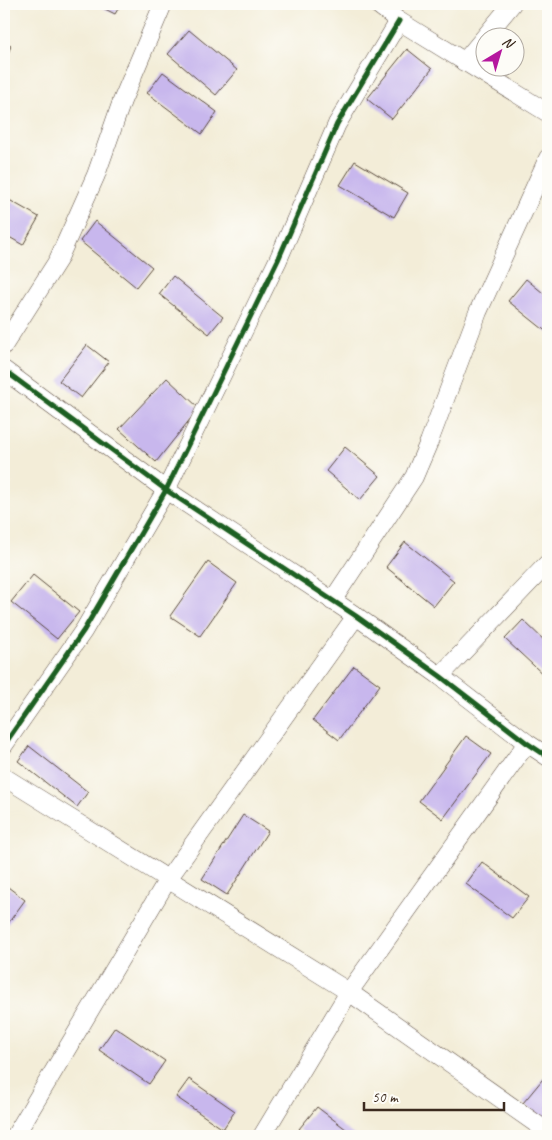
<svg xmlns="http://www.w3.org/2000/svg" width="552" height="1140" font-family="Caveat,sans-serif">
  <rect width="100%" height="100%" fill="#fdfcf7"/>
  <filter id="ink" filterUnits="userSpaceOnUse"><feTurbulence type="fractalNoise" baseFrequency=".02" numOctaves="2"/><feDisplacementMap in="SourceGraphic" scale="10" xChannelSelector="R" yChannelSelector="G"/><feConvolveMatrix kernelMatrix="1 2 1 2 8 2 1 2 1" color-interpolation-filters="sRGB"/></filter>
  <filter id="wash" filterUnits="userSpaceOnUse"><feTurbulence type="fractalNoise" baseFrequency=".0096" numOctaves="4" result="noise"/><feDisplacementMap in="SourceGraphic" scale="20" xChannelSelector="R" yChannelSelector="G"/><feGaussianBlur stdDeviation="1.12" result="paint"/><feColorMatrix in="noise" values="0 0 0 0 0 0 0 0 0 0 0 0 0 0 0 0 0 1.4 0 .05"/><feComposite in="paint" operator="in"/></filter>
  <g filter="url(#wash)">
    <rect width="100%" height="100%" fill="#f3edd8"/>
    <g id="blocks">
      <g fill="#c8b7ed">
        <polygon points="95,4 121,4 115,14"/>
        <polygon points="189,30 237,70 216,95 168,54"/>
        <polygon points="4,43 11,46 4,63"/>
        <polygon points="407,49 432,69 392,119 367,99"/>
        <polygon points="163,72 217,112 202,134 147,93"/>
        <polygon points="355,161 408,193 394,217 340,185"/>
        <polygon points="4,197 39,217 23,245 4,234"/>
        <polygon points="95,221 152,267 136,287 80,241"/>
        <polygon points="173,276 223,317 209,334 159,294"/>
        <polygon points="526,279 548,297 548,333 508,301"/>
        <polygon points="87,345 109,362 81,398 59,381"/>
        <polygon points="167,378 199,408 156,462 119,429"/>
        <polygon points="345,447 380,476 360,500 326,471"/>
        <polygon points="405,542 454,581 434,606 386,567"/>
        <polygon points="208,562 237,583 200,636 170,616"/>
        <polygon points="33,575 79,612 57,639 11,602"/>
        <polygon points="523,620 548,644 548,679 505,639"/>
        <polygon points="354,666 380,685 339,740 313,720"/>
        <polygon points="466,736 491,754 443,819 419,801"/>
        <polygon points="29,746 88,792 77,807 18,761"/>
        <polygon points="243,815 268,831 227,895 202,879"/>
        <polygon points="482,862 529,897 512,918 466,884"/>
        <polygon points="4,884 25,900 4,929"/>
        <polygon points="115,1027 165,1061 149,1084 99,1050"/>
        <polygon points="547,1074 548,1076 548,1125 523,1103"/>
        <polygon points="189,1079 235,1111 223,1129 176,1097"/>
        <polygon points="317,1107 355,1136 308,1136 299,1129"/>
      </g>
    </g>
  </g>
  <g filter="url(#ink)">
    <use href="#blocks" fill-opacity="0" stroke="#57473a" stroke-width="1"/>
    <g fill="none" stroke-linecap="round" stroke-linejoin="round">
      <defs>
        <g id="street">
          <polyline points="377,4 399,21 548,113"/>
          <polyline points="464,62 512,4"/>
          <polyline points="4,345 58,260 96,175 122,101 163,4"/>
          <polyline points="4,370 166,490 356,616 440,676 527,743 548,757"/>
          <polyline points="332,601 414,477 429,442 478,312 548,158"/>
          <polyline points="440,676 548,563"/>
          <polyline points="4,745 84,630 166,490 278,260 337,124 399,21"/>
          <polyline points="4,777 349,992 548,1132"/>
          <polyline points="15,1136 168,879 356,616"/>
          <polyline points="262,1136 349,992 527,743"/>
        </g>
      </defs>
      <use href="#street" stroke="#57473a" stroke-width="19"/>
      <use href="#street" stroke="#fff" stroke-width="18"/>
      <defs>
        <g id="cycleway">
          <polyline points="4,370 166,490 356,616 440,676 527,743 548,757"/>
          <polyline points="4,745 84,630 166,490 278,260 337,124 399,21"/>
        </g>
      </defs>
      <use href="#cycleway" stroke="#fdfcf7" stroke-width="8"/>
      <use href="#cycleway" stroke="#1b5e20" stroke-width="5"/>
    </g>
  </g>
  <rect width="552" height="1140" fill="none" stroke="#fdfcf7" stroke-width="20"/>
  <g transform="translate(500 52) rotate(38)"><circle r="24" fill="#fdfcf7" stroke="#afa8a0"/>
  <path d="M0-4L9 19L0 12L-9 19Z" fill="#b5179e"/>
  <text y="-8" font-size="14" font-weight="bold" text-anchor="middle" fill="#3b2a1e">N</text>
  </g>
  <path d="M364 1102v8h140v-8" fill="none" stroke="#3b2a1e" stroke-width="2.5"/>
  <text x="372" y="1102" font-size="15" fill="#3b2a1e" stroke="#fdfcf7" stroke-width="4" paint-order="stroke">50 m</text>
</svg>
